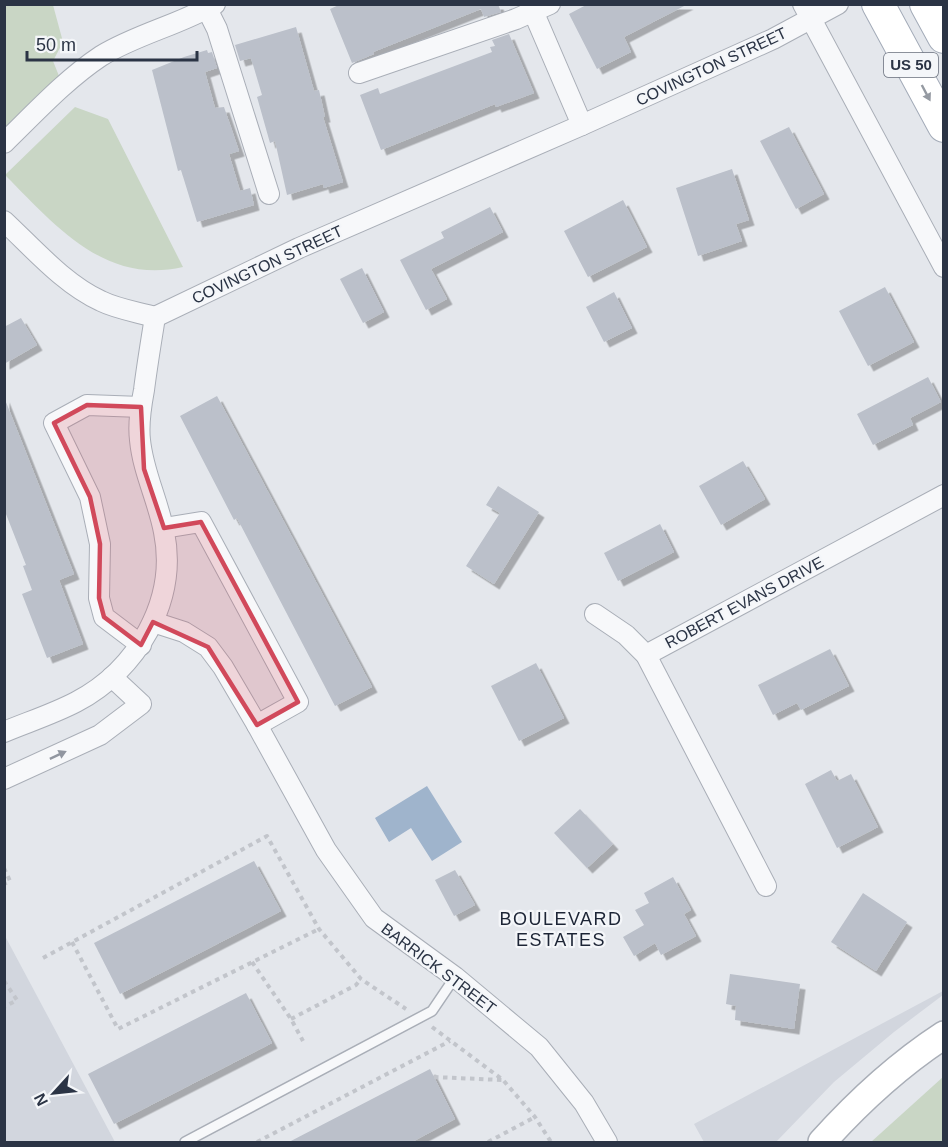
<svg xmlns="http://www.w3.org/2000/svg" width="948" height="1147" font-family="Arial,sans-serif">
  <defs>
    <filter id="shadow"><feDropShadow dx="5.5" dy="5.5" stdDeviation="0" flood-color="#0004"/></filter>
  </defs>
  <rect width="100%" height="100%" fill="#e4e7ec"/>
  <g fill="#d2d6de">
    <polygon points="5,936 115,1142 5,1142"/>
    <polygon points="943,991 943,995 894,1032 834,1082 776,1142 704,1142 694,1124"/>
  </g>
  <g fill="#c9d6c5">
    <polygon points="5,5 53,5 63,42 53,61 59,76 5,128"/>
    <path d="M75,107L108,119L183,267C104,285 55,225 5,175Z"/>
    <polygon points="943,1077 943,1142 871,1142"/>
  </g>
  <polygon fill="#9fb4cc" points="427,786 462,842 432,861 411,828 389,842 375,818"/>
  <g fill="#bbc0ca" filter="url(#shadow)">
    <polygon points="341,4 498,4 501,12 484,17 481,9 373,52 374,54 352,63 330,9"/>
    <polygon points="588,4 688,4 624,37 631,52 597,69 569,14"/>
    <polygon points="296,27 314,91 319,90 325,117 323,117 343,182 324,188 323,184 287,195 275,141 270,143 257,97 262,95 251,58 240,61 235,45"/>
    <polygon points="509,34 534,93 496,107 495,104 381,150 360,95 378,88 380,94 492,52 490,47 495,46 492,40"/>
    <polygon points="207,50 208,53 212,52 217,68 205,72 215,108 224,107 239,151 229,154 240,191 250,188 254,205 197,222 181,170 178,171 152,70 184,57"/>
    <polygon points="789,127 824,194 796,209 760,141"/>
    <polygon points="732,169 749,220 736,224 742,241 698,256 676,188"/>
    <polygon points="623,200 647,247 588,277 564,231"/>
    <polygon points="490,207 503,232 431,269 447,299 426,310 400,260 444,238 441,232"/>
    <polygon points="362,268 384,312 363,323 340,279"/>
    <polygon points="885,287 914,342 868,366 839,311"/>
    <polygon points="614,292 632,328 604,342 586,307"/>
    <polygon points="21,318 37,345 4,364 4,327"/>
    <polygon points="928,377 941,402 910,418 913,425 873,445 857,414"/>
    <polygon points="217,396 372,687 335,706 237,518 234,520 180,416"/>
    <polygon points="4,397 74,574 59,580 83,644 47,658 22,594 32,590 23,566 26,565 4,509"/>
    <polygon points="743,461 765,499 721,525 699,486"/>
    <polygon points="498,486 539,512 494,584 466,566 500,513 486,505"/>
    <polygon points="660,524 674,552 618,581 604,553"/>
    <polygon points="830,649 849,686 801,710 797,703 773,715 758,685"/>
    <polygon points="536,663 564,718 519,741 491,686"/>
    <polygon points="831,770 837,781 851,774 878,827 837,848 805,784"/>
    <polygon points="580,809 613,844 587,868 554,833"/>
    <polygon points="254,861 281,911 120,994 94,943"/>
    <polygon points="455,870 475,905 454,916 435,880"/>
    <polygon points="673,877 691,910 684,914 696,936 661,955 655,943 634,956 623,937 644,925 635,910 649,903 644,893"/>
    <polygon points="863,893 907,922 876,971 831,942"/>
    <polygon points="730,974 800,984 794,1029 735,1020 736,1006 726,1004"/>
    <polygon points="246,993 272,1043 114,1124 88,1074"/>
    <polygon points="430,1069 455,1119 410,1143 287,1143"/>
  </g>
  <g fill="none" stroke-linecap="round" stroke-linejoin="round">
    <defs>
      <polyline id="service" points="185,1142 432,1011 455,977"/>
      <g id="minor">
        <polyline points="530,4 582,125"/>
        <polyline points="803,4 944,267"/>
        <polyline points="207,9 217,29 269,194"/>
        <polyline points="359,73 516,19 550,4"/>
        <path d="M4,143C35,113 65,80 101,56C137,34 179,25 215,4"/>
        <path d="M4,221C34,249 64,284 101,301C117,309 137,312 155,317"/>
        <polyline points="155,317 299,248 582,125 773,39 838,4"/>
        <polyline points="164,528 201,522 298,702 257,725"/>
        <polyline points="595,614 626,635 646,655 766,886"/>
        <polyline points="153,622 184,632 208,647 223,667 257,725 326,850 374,918 455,977 539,1047 584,1103 607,1142"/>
        <polyline points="141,645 104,617 99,598 100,544 90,497 54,423 87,405 141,407"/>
        <polyline points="646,655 944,495"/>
        <path d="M4,732C28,722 53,714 76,702C137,670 178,601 164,532C158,500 143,472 140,440C138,423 141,406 144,390C147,366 151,342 155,317"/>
        <polyline points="4,779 100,735 141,704 112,677"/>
      </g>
      <path id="secondary" d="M822,1142C858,1102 898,1065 944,1035"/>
      <g id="primary">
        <polyline points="878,4 944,126"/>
        <polyline points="926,4 944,37"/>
      </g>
    </defs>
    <use href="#service" stroke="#a9aeb7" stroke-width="12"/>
    <use href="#minor" stroke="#a9aeb7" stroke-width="22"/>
    <use href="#secondary" stroke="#a9aeb7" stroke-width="30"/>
    <use href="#primary" stroke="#a3abb8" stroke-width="34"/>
    <g stroke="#c2c5cb" stroke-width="4" stroke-dasharray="4.5 4.5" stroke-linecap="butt">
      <polyline points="4,868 10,881 4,884"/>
      <polyline points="72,942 118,1029 319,929"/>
      <polyline points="43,958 267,836 319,929 361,979 406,1009"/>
      <polyline points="252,962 291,1019 303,1041"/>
      <polyline points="4,981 17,1000 4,1007"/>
      <polyline points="291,1019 356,985 361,979"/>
      <polyline points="432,1027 503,1080 535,1117 551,1142"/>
      <polyline points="434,1077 502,1080"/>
      <polyline points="257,1142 450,1041"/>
      <polyline points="488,1142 535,1117"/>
    </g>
    <use href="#service" stroke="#f7f8fa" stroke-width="9"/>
    <use href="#minor" stroke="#f7f8fa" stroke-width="20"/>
    <use href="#secondary" stroke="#fff" stroke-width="27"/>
    <use href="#primary" stroke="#fff" stroke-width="32"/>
  </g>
  <defs><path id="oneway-solid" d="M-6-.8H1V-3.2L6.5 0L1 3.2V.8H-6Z" transform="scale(1.5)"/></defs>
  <use fill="#959aa2" href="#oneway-solid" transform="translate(926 93) rotate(62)"/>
  <use fill="#9196a0" href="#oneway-solid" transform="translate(58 755) rotate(-25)"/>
  <path fill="#d1495b" fill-opacity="0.2" stroke="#d1495b" stroke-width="4.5" stroke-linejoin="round" d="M87,405L141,407L144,469L164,528L201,522L298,702L257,725L208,647L153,622L141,645L104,617L99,598L100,544L90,497L54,423Z"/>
  <g text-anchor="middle" stroke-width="4.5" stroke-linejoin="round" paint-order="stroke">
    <rect fill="#f4f6f9" stroke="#676e7b" stroke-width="1.5" x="884" y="53" width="54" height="24" rx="4.5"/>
    <g font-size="15" font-weight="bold" fill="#2b3445">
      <text x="911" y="70">US 50</text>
    </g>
    <g font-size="16" fill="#2b3445" stroke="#f4f6f9">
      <text transform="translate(711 66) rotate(-25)" y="6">COVINGTON STREET</text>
      <text transform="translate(267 264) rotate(-25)" y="6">COVINGTON STREET</text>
      <text transform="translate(744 602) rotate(-28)" y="6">ROBERT EVANS DRIVE</text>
      <text transform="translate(439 968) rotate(37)" y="6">BARRICK STREET</text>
    </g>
    <g font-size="18" letter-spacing="1.5" fill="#1d2536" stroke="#f4f6f9">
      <text x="561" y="925">BOULEVARD<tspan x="561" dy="21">ESTATES</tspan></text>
    </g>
  </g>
  <rect width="948" height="1147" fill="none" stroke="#2b3445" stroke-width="12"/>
  <g transform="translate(54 1093) rotate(243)" stroke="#f4f6f9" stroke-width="4.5" paint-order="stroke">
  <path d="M0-4.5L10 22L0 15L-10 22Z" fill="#2b3445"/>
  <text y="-9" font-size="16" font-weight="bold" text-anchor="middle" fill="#2b3445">N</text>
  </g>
  <path d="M27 51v9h170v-9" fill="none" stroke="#2b3445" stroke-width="3"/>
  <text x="36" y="51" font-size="18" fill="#2b3445" stroke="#f4f6f9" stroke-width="4.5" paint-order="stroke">50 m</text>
</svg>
